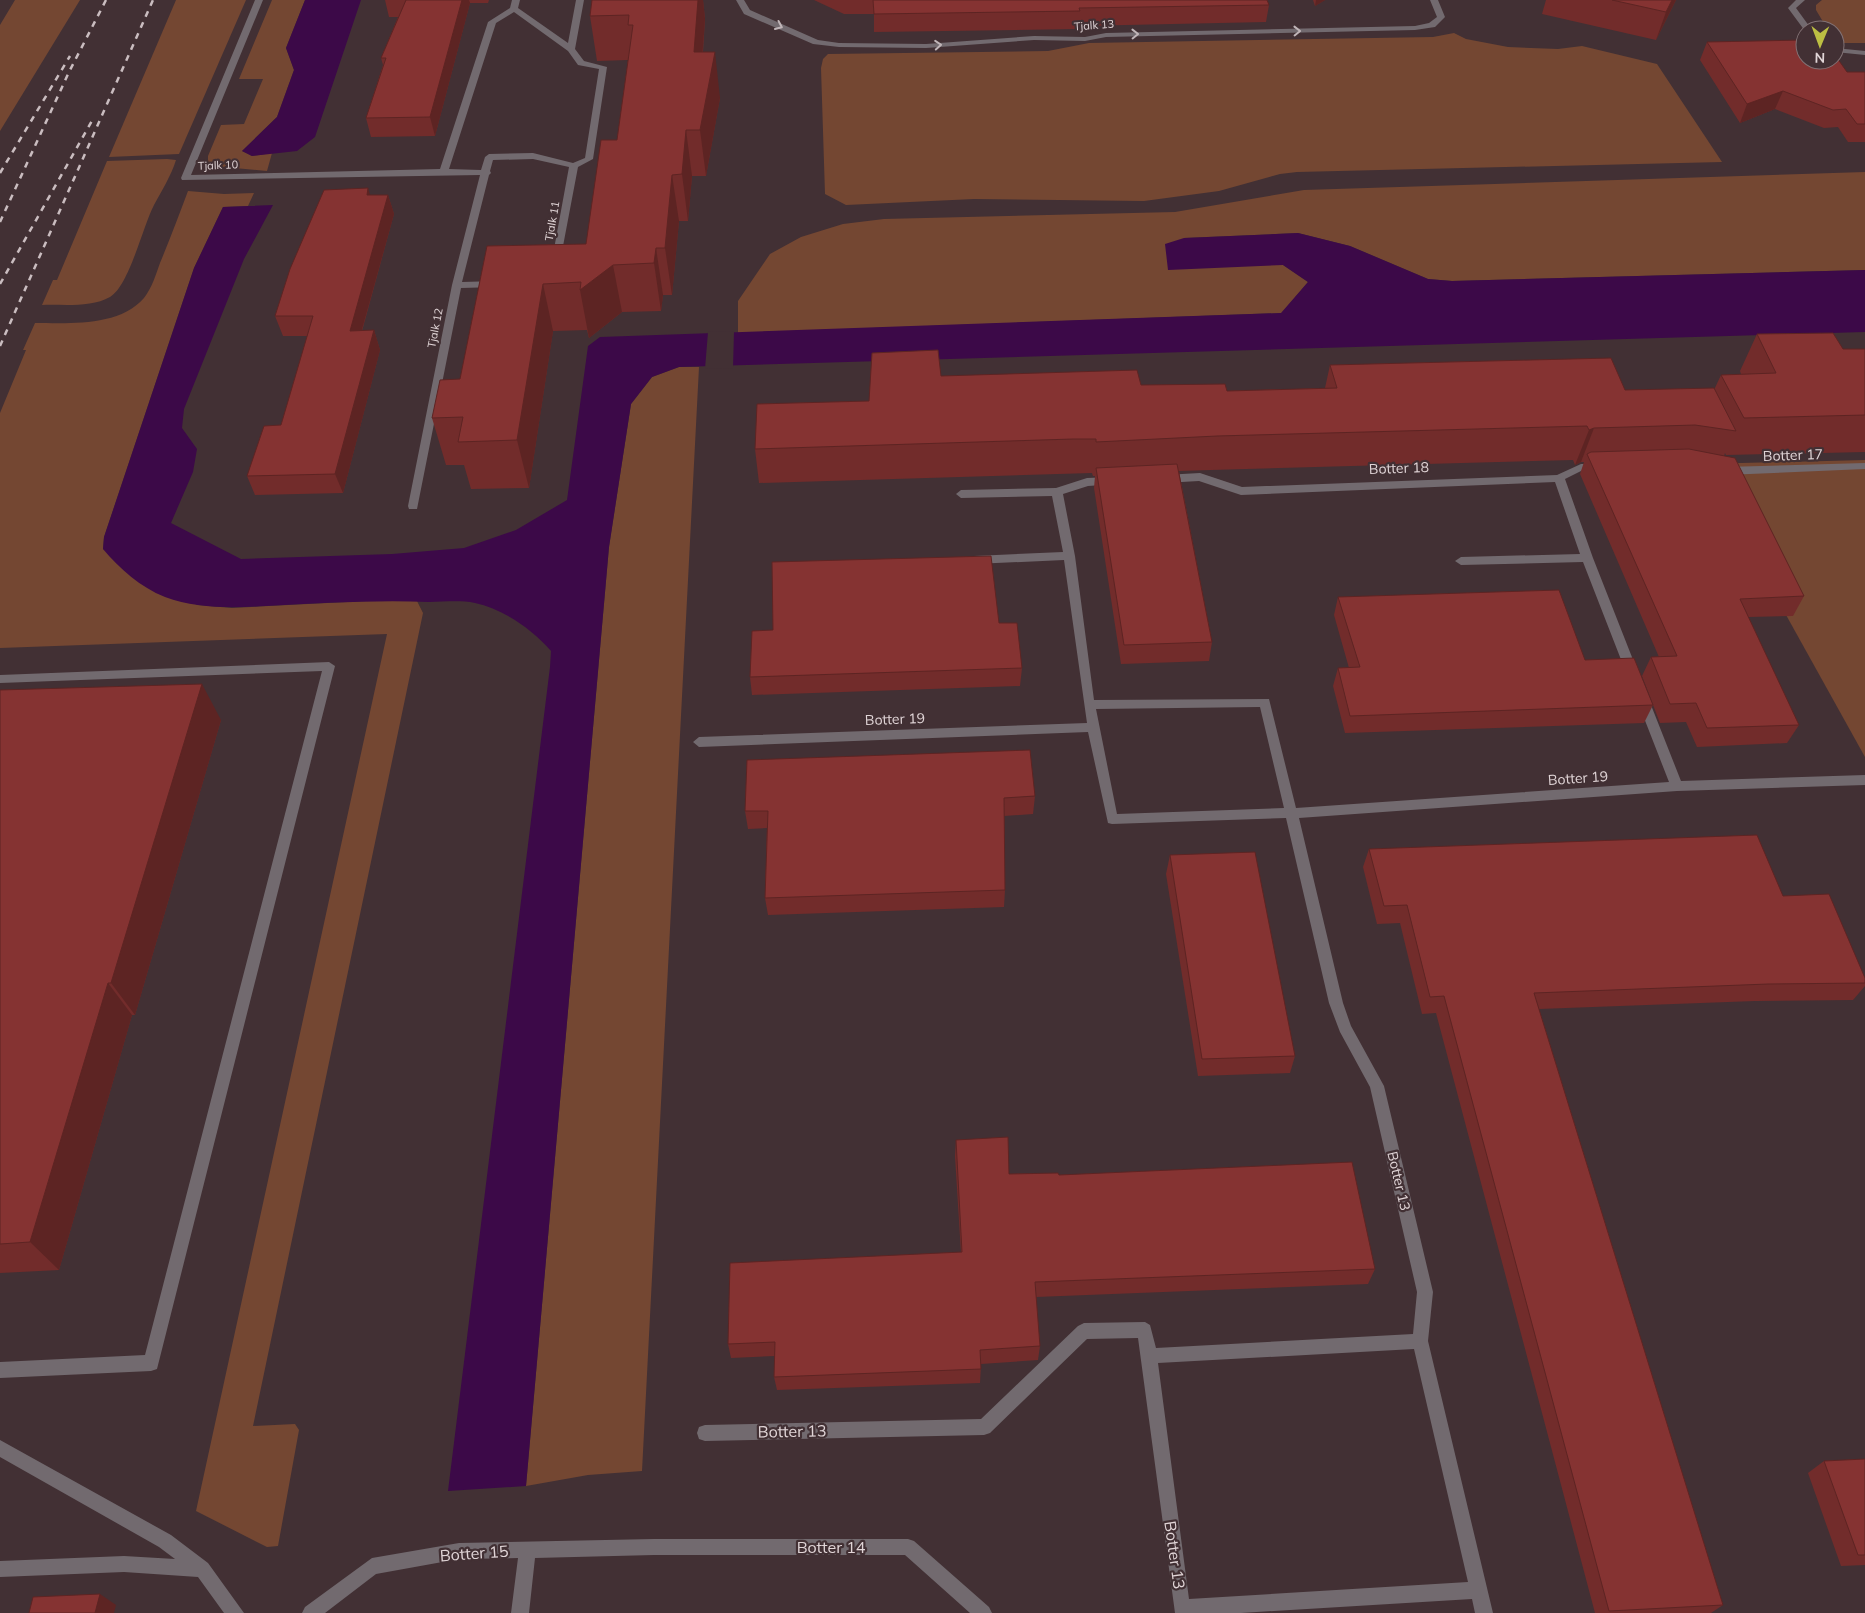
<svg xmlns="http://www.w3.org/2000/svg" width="1865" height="1613" font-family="Mulish,sans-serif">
  <rect width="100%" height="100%" fill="#423034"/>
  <g fill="#744732">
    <polygon points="15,0 80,0 0,131 0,25"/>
    <polygon points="176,0 246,0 179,154 109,157"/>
    <polygon points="272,0 305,0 286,48 294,70 277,117 242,151 252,156 272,153 267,171 213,166 208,162 208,156 221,125 244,124 263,79 239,79"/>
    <polygon points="1822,0 1865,0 1865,43 1841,43 1835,40 1835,30 1828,30 1816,10 1816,5"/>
    <polygon points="1454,33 1466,39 1508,47 1558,49 1582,46 1657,64 1722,162 1297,172 1280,174 1219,191 1144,201 974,199 846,205 825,194 821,68 823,59 828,54 1048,51 1089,43 1433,37"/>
    <path d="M167,159L176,160C171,176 162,190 154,205C143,226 129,286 110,297C91,308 63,304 42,305L53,280H57L107,161Z"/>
    <polygon points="1865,172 1865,270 1452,281 1428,279 1350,246 1298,233 1184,238 1251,265 1283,265 1308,282 1282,313 738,333 738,301 770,254 801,237 843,224 884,219 1175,212 1304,190"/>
    <path d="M188,191L224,194L254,193L248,206L223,207L194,268L104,537L103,549L197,605L232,608L386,600L417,601L423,613L253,1426L295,1424L299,1430L278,1546L267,1547L196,1511L387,634L0,648V413L26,350H23L35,323C69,323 119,327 144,298C152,288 156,274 160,263C170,239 179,215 188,191Z"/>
    <polygon points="679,367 699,367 642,1471 588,1475 526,1486 609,547 631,404 652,377"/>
    <polygon points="1865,460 1865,757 1702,464"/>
  </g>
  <g fill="#3c0948">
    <polygon points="305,0 361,0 315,137 297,151 252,156 242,151 277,117 294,70 286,48"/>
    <path d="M273,205L244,259L184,409L182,428L197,449L193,472L171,523L241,559L392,554L464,548L516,530L567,500L588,346L600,337L1281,313L1308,282L1283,265L1168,270L1165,244L1184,238L1298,233L1350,246L1428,279L1452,281L1865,270V332L679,367L652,377L631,404L609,547L526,1486L448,1491L550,667L551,651C532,629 503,609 475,603C460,600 444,602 429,602C375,600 321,603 266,606C233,608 197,609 165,597C140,587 120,569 103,549L104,537L194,268L223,207Z"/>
  </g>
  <polygon fill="#423034" points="734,331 733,368 705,369 708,332"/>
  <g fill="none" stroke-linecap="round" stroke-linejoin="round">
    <g fill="#726a6f" fill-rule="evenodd">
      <path d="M255,0H263L191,175L440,169L488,22L510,8L512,0H520L518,8L568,43L576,0H584L575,49L584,61L607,67L593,159L578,167L560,262H554L552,260L569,167L533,159L493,160L490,171L491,173L489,175L462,282L497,281L502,284L497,287L461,288L417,509H409L408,506L452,285L480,175L182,180L181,178ZM514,12L568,51L578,65L599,69L585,158L573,163L533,153L489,154L485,157L481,170L449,169L496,23Z"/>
      <polygon points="736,0 744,0 750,10 818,40 839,43 926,44 1034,36 1085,37 1106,33 1415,26 1429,23 1437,17 1430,0 1438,0 1445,17 1435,27 1415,30 1106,37 1085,41 1034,40 926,48 839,47 813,44 744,14"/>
      <polygon points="1796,0 1805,0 1796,8 1812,30 1805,31 1788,8"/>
      <polygon points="1835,48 1865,51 1865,55 1835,52"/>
      <polygon points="1865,463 1865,469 1725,475 1720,471 1725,467"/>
      <polygon points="1581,464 1598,464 1603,467 1598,470 1583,470 1565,479 1593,558 1639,675 1633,679 1627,675 1583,562 1461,565 1455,561 1461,557 1580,554 1555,482 1241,495 1199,481 1164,483 1159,479 1164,475 1200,473 1242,487 1557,475"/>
      <path d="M1112,477L1117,481L1116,484L1088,486L1063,494L1075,556L1094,700L1269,699L1296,808L1669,782L1637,700L1643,696L1649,700L1681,781L1865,775V785L1677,791L1299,818L1343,1003L1351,1026L1384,1086L1433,1292L1428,1341L1493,1613H1475L1472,1599L1241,1613H1175L1138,1338L1087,1339L990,1433L984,1435L705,1441L699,1439L697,1433L699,1427L705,1425L981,1419L1078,1326L1084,1323L1145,1322L1150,1325L1156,1348L1413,1334L1417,1292L1370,1087L1340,1032L1329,1003L1286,818L1112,824L1108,823L1088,732L699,747L693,742L699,737L1087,723L1064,560L974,564L968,560L974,556L1063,552L1052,496L961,498L956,494L961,490L1056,488L1087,478ZM1260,707L1284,808L1117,814L1096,709ZM1414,1349L1468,1582L1189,1599L1158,1363Z"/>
      <polygon points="329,662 335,666 157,1369 151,1371 0,1378 0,1362 145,1355 322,671 0,683 0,675"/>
      <polygon points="0,1440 171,1535 208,1563 244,1613 224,1613 198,1577 124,1572 0,1577 0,1561 124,1556 175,1559 159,1547 0,1457"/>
      <polygon points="654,1539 908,1539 914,1541 989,1607 992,1613 970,1613 905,1555 654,1555 535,1558 529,1613 511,1613 518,1558 459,1559 376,1574 325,1613 302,1613 305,1607 372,1558 459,1543"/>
    </g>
    <g stroke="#cabdc0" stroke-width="2.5" stroke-dasharray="6 6" stroke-linecap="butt">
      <polyline points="0,173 70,56"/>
      <polyline points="0,222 69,72 106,0"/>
      <polyline points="0,284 93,119"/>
      <polyline points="0,346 153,0"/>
    </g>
  </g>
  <g fill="#722c2b">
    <polygon points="385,0 489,0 488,3 470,3 435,136 371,137 366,118 383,65 381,58 398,17 389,17"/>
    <polygon points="592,0 703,0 705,19 703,52 720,98 706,176 692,176 688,221 679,221 672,295 663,295 661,311 622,312 589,338 587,330 553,331 529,488 471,489 464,465 446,465 432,418 460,379 487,246 586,244 617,140 628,60 597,61 590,16"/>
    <polygon points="814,0 1267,0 1269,5 1266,22 1079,26 1078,29 874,32 874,14 844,14"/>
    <polygon points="1313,0 1325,0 1315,6"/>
    <polygon points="1546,0 1676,0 1656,40 1542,14"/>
    <polygon points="1707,42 1847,72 1865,72 1865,142 1848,142 1838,127 1824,128 1775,109 1740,123 1700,60"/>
    <polygon points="370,195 388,195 394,214 362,331 374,330 380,350 343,493 255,495 247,476 281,425 308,336 283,336 275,316"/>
    <polygon points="1757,334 1843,349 1865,349 1865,452 1726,455 1725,453 1724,456 1804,596 1793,616 1748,617 1799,725 1787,743 1697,747 1686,722 1660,723 1642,676 1651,657 1659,657 1580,474 1584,462 1581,462 1575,465 1573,460 1211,470 1179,471 1212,642 1209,661 1121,664 1094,488 1095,476 1093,476 1092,473 759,483 755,449 869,401 941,376 1141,385 1227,391 1325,388 1330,365 1625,390 1714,390 1721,375 1741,374 1740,371"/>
    <polygon points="1338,597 1585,660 1653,705 1644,723 1345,733 1333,686 1338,668 1349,668 1334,615"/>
    <polygon points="999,623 1022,668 1020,686 752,695 750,677"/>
    <polygon points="0,690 221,720 135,1015 132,1015 59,1270 0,1273"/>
    <polygon points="1035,796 1033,814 1004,816 1005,890 1004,907 768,915 765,898 767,828 748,829 745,811"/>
    <polygon points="1369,849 1783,896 1865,978 1865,986 1853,1000 1755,1001 1539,1009 1723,1605 1711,1613 1595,1613 1436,1013 1422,1014 1400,923 1377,924 1363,867"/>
    <polygon points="1170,855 1295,1056 1290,1073 1198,1076 1166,874"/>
    <polygon points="956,1140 1009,1174 1059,1175 1375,1269 1368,1284 1036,1297 1040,1346 1038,1360 981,1364 980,1383 777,1390 774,1377 775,1356 731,1358 728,1344 961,1253 955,1156"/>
    <polygon points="1865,1459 1865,1565 1841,1566 1808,1473 1824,1461"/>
  </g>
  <g fill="#5d2423">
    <polygon points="462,0 469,0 470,3 435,136 430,117"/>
    <polygon points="698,0 703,0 705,19 699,98 694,52"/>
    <polygon points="1316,0 1325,0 1315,6"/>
    <polygon points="1672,0 1676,0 1656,40 1666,12"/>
    <polygon points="715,52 720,98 706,176 700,130"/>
    <polygon points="1783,91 1775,109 1740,123 1747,104"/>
    <polygon points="686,130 692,176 688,221 682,174"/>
    <polygon points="672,175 679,221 672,295 665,248"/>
    <polygon points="368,188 374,208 367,195"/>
    <polygon points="388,195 394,214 356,351 350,331"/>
    <polygon points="656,248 663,295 661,311 654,263"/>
    <polygon points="613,265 622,312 589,338 580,290"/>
    <polygon points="543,284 553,331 529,488 517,440"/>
    <polygon points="374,330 380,350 343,493 335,474"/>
    <polygon points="1594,428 1581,462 1575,465 1589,430"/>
    <polygon points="202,684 221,720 135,1015 111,983"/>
    <polygon points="108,983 132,1015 59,1270 30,1242"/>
    <polygon points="100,1594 116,1605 114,1613 95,1613"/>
  </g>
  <g fill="#853332" stroke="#5d2423">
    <polygon points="406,0 462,0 430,117 366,118 386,58 381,58"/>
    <polygon points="592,0 698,0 694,52 715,52 700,130 686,130 682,174 672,175 665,248 656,248 654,263 613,265 580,290 581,282 543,284 517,440 458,442 463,417 432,418 440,380 460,379 487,246 586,244 601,140 617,140 633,25 628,25 629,15 590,16"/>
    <polygon points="873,0 1267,0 1269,5 1079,8 1080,11 874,14"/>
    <polygon points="1612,0 1672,0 1666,12"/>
    <polygon points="1805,40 1805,60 1835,60 1835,55 1847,72 1865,72 1865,124 1857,124 1846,109 1833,110 1783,91 1747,104 1707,42"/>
    <polygon points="368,188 367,195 388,195 350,331 374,330 335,474 247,476 264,426 281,425 313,316 275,316 290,269 324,190"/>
    <polygon points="1833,333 1843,349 1865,349 1865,415 1744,418 1721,375 1776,373 1757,334"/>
    <polygon points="938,350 941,376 1137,370 1141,385 1225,384 1227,391 1337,388 1330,365 1611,358 1625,390 1714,388 1736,431 1695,425 1594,428 1589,430 1587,426 1217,436 1096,442 1096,439 1073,439 755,449 757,404 869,401 872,353"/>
    <polygon points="1689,449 1735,458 1804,596 1740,599 1799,725 1707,728 1696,703 1670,704 1651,657 1677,656 1587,454 1591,452"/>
    <polygon points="1177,464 1212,642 1124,645 1096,468"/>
    <polygon points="991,556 999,623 1017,623 1022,668 750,677 752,631 773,630 772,562"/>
    <polygon points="1559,590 1585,660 1634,658 1653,705 1350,716 1338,668 1360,667 1338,597"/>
    <polygon points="202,684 111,983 108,983 30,1242 0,1244 0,690"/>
    <polygon points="1030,750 1035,796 1004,798 1005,890 765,898 768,811 745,811 747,760"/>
    <polygon points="1757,835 1783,896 1829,894 1865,978 1865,983 1768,984 1534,993 1723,1605 1609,1611 1444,996 1430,997 1407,905 1384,906 1369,849"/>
    <polygon points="1255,852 1295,1056 1202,1059 1170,855"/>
    <polygon points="1008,1137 1009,1174 1058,1173 1059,1175 1352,1162 1375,1269 1035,1282 1040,1346 980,1350 981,1369 774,1377 775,1342 728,1344 730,1263 962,1252 956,1140"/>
    <polygon points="1865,1459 1865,1555 1858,1555 1824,1461"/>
    <polygon points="100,1594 95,1613 29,1613 33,1597"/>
  </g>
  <defs><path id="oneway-chevron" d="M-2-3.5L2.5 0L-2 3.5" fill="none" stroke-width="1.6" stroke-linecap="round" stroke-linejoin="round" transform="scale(1.25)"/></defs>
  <g stroke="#c0b5b8">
    <use href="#oneway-chevron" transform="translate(779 26) rotate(24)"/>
    <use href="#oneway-chevron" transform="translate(1297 31) rotate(-1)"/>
    <use href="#oneway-chevron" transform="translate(1135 34) rotate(-1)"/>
    <use href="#oneway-chevron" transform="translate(938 45) rotate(-4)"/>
  </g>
  <g text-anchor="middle" stroke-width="4.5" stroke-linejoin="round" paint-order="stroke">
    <g font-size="11" fill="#e1d5d7" stroke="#423034">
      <text transform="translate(1094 25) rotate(-4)" y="4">Tjalk 13</text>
      <text transform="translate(218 165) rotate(-2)" y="4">Tjalk 10</text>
      <text transform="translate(552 221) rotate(-80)" y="4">Tjalk 11</text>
      <text transform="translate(435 328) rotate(-79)" y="4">Tjalk 12</text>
    </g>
    <g font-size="14" fill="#e1d5d7" stroke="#423034">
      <text transform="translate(1793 455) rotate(-2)" y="5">Botter 17</text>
      <text transform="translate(1399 468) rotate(-2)" y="5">Botter 18</text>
      <text transform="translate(895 719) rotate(-2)" y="5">Botter 19</text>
      <text transform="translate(1578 778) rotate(-4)" y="5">Botter 19</text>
      <text transform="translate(1399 1181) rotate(77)" y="5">Botter 13</text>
    </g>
    <g font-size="16" fill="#e1d5d7" stroke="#423034">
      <text transform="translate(792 1431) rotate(-1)" y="6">Botter 13</text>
      <text x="831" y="1553">Botter 14</text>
      <text transform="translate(474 1553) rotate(-4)" y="6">Botter 15</text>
      <text transform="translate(1175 1555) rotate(82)" y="6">Botter 13</text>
    </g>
  </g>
  <g transform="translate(1820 45) rotate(181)"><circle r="24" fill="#423034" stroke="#827275"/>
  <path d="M0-4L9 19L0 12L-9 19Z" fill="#bdbf43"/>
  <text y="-8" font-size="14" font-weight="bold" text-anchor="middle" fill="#e1d5d7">N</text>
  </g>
</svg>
